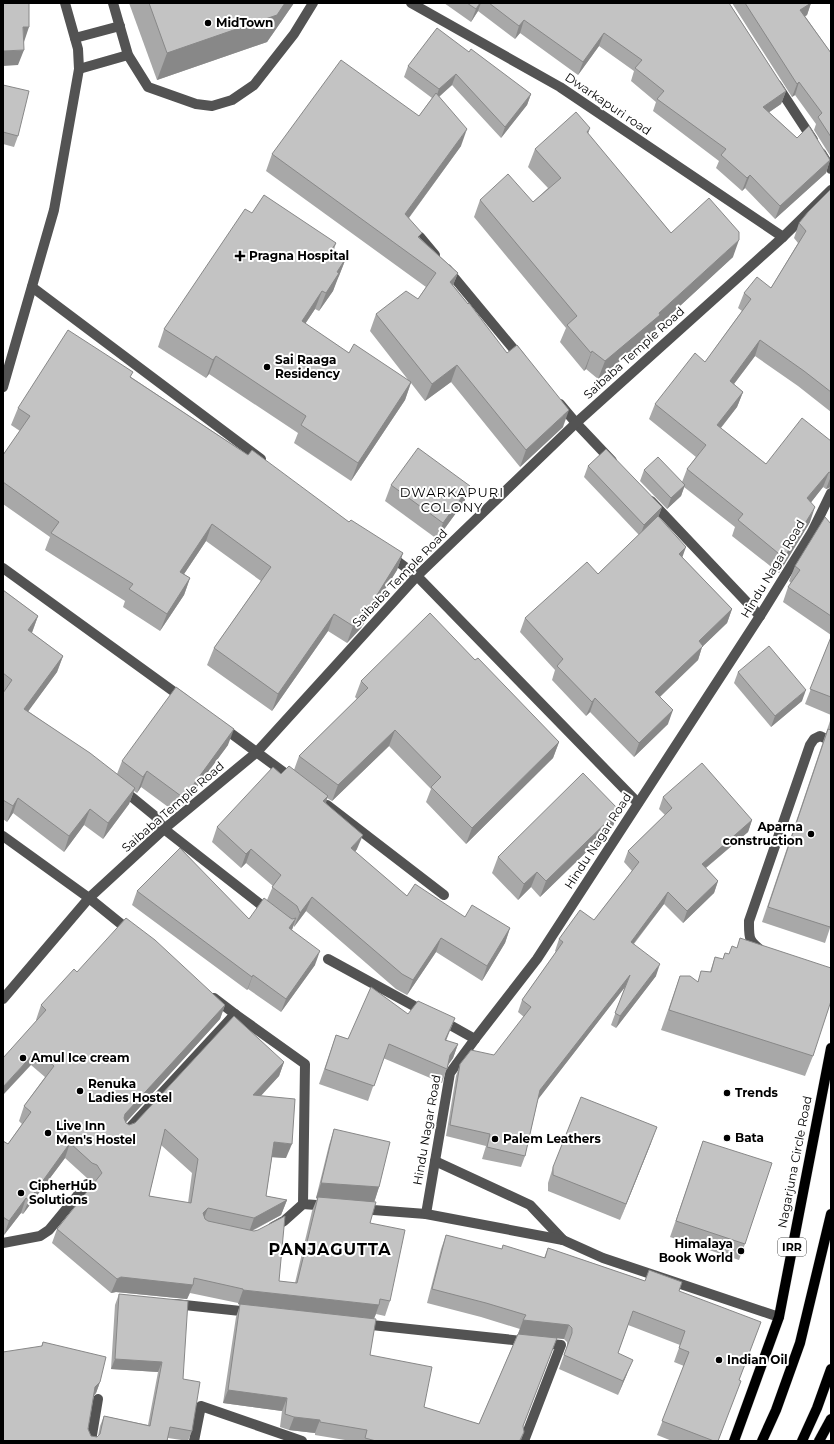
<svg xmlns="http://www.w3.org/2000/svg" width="834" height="1444" font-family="Montserrat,sans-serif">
  <rect width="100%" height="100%" fill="#fff"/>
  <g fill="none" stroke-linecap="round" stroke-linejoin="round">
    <defs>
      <g id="major">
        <polyline points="734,1441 779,1317 831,1048"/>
        <polyline points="762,1441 776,1410 800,1343 831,1214"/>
        <polyline points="802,1441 817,1408 831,1369"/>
        <polyline points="819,1441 831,1419"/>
      </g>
    </defs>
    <use href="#major" stroke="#dbdbdb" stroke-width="11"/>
    <g stroke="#535353" stroke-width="10">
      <polyline points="113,3 128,55 148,87 196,104 212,106 232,100 254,85 294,34 313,3"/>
      <polyline points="411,3 560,87 783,237"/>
      <polyline points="75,38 120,26"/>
      <polyline points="79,69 128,55"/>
      <polyline points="777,85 813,140"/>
      <polyline points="821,153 831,169"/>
      <polyline points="420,237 435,255"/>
      <polyline points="447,269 521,358"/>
      <polyline points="32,287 261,459"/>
      <polyline points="3,387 54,210 79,69 78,49 65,3"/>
      <polyline points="560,404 576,423 612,461"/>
      <polyline points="651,501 760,616"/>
      <polyline points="389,555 417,576 638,803"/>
      <polyline points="3,568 184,699"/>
      <polyline points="221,726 293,779"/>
      <polyline points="122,789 155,816 164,829 269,911"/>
      <polyline points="327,805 444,895"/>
      <polyline points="3,836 89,898 131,932"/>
      <path d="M763,952C748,940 749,939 749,921L810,745L814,739L820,736L831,741"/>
      <polyline points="328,959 425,1012"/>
      <polyline points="214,998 235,1014 305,1064 303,1204 329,1206"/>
      <polyline points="3,999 89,898 164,829 257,752 417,576 576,423 783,237 831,190"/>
      <polyline points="441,1020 475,1039"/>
      <polyline points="125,1133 235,1014"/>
      <polyline points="435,1161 530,1205 563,1240"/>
      <polyline points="360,1209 426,1214 563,1240 603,1258 779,1317"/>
      <polyline points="426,1214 450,1073 475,1039 537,959 760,616 812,532 831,493"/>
      <polyline points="273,1227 284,1221 303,1204"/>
      <polyline points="3,1243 40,1236 49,1230 87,1184"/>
      <polyline points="175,1304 250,1312"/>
      <polyline points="362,1324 561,1345 524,1441"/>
      <polyline points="91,1441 98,1399"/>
      <polyline points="194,1441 201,1406 302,1441"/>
    </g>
    <use href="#major" stroke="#000" stroke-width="10"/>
  </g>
  <g fill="#a8a8a8" fill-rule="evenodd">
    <polygon points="129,3 294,3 267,42 157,80"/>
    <polygon points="444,3 729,3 786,91 781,104 769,112 797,138 830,160 826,173 775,219 745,188 742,191 716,168 719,161 653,111 656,102 631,81 634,71 599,46 578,75 520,33 515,39 478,11 471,22"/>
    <polygon points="732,3 811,3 807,15 805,16 831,53 831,157 814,130 816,124 795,95 792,97"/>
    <polygon points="469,52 531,94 527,105 501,138 452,85 439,97 461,146 409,218 420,238 458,273 453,285 563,427 520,467 451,382 425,401 411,383 405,400 351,481 294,443 298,433 209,374 206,378 158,347 164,329 252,213 336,243 334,250 346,258 339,276 337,279 333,291 319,311 315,309 305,324 349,353 409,381 370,331 376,314 418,299 426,287 266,171 272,154 419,116 432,98 404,77 408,66"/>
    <polygon points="3,85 18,136 14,147 3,144"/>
    <polygon points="588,134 671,233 733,257 656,328 654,333 598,379 586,369 584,371 560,342 566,328 474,217 480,200 533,202 548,188 528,167 535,149"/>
    <polygon points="831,189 831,412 798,386 755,356 734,384 743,392 737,407 721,428 766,464 831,441 831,487 826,489 823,487 811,502 810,522 779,573 732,536 735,527 684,487 681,496 667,509 640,481 644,470 682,482 687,469 696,457 649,419 655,404 705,362 742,311 738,308 744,293 771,288 798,243 794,238 799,223"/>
    <polygon points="131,377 349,522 403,553 397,570 361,628 347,643 328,631 272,711 207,665 214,648 261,581 206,541 184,574 190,578 184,595 160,631 123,607 125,601 45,550 50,537 3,504 3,455 20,431 11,425 18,408"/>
    <polygon points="588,466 662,507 658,517 682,557 732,609 727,623 702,647 698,660 660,697 668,724 634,757 590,712 586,716 552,680 555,670 520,632 525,618 598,574 639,535 584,477"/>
    <polygon points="391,485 470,486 464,502 437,539 385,501"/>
    <polygon points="831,524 831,635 783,602 788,587 791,583 789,581 795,566"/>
    <polygon points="3,590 38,616 32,633 63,656 57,672 28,711 117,774 122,761 228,745 185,803 175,812 141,787 137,793 134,791 129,804 103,839 84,825 64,852 13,813 7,822 3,819"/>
    <polygon points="831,637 831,715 805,704"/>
    <polygon points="475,660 559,742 553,758 466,844 426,802 431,789 389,746 332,801 327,798 326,803 357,849 355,852 407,896 465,917 510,928 505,943 482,981 436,952 407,995 396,989 306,911 294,927 294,925 292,930 315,965 281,1012 248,989 247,990 132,905 137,891 249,919 267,900 273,886 246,863 241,868 212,842 217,827 281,774 294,770 299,756 357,699 355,697 361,681"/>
    <polygon points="738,672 802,701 771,727 734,683"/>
    <polygon points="831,718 831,925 825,943 762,922"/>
    <polygon points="663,797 752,820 748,832 706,868 718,881 714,893 683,923 664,904 634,944 656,976 616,1028 611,1025 625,987 538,1099 525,1156 521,1167 482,1159 486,1146 446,1136 456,1076 460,1064 494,1055 524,1017 518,1012 522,1000 556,952 555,951 559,939 594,920 632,871 624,862 628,851 665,815 659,809"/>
    <polygon points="619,810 613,826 540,897 531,887 518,900 492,873 498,857"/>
    <polygon points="715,957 813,1056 805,1076 661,1030 680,976 697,982 710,972"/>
    <path d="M77,972L225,1005L220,1019L125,1123L129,1125L284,1062L279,1076L260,1096L286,1158L272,1157L266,1196L287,1200L281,1215L252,1231L279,1281L295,1283L312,1211L317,1199L316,1198L329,1145L334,1129L379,1187L374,1202L370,1223L390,1301L385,1316L376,1314L374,1318L370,1355L424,1407L479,1424L520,1329L481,1317L427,1303L441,1249L446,1235L501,1249L544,1258L548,1248L645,1281L679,1291L739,1380L718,1441H672L657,1435L684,1366L674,1362L680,1345L628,1325L618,1353L627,1374L618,1395L559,1369L567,1346V1342L564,1339L556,1338L523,1426L524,1432L521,1440L522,1441H351L315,1435V1433L289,1430L280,1427L282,1411L223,1403L236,1317L240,1305L238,1304V1303L190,1293L187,1299L116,1292L111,1293L52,1243L57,1229L94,1183L91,1179L87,1178L65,1158L23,1214L21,1213L4,1235H3V1141L8,1144L22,1124L19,1121L24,1106L45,1077L31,1065L37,1021L36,1020L41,1005ZM161,1145L192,1173L188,1203L149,1196Z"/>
    <polygon points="408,1014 455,1018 446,1041 458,1044 453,1058 448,1065 442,1083 383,1058 368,1101 319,1084 336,1035 348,1039"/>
    <polygon points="703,1141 745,1244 739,1260 670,1237"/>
    <polygon points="651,1143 620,1220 548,1191 548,1183 553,1167"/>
    <polygon points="119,1294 183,1379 192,1431 188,1441 168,1438 3,1441 43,1342 100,1382 96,1393 94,1395 88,1429 91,1436 97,1437 98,1436 100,1426 104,1416 148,1425 158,1372 111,1369 115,1305"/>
  </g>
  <g fill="#888">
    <polygon points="285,3 294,3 267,42 157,80 167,53"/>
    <polygon points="480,3 481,3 478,11 471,22 476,9"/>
    <polygon points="811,3 807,15 796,22 800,10"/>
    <polygon points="524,20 520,33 515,39 519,26"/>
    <polygon points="23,27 29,27 24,42"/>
    <polygon points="604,33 599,46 578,75 583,62"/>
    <polygon points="24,50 18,65 3,66 3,51"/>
    <polygon points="456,74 452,85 435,100 439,89"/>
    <polygon points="799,82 795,95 792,97 797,84"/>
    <polygon points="786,91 781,104 758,120 763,107"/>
    <polygon points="531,94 527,105 501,138 505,127"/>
    <polygon points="590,128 584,146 587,132"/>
    <polygon points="467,129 461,146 399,231 405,214"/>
    <polygon points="830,160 826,173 775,219 780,206"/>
    <polygon points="750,175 745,188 742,191 747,178"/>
    <polygon points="739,240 733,257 656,328 654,333 598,379 605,361 659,313"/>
    <polygon points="346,258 333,291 319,311 326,293 337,272"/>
    <polygon points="458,273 451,290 450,282"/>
    <polygon points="322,291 315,309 295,339 302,321"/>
    <polygon points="760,340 755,356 724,397 730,381"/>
    <polygon points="592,351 586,369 584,371 591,353"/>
    <polygon points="216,356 209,374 206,378 213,360"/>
    <polygon points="457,365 451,382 425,401 432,384"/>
    <polygon points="411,382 405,400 351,481 358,463"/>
    <polygon points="743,392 737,407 711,440 717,425"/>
    <polygon points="569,410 563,427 520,467 526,450"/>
    <polygon points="829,472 823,487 802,514 807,498"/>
    <polygon points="831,476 831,487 826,489"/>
    <polygon points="685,485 681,496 667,509 671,498"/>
    <polygon points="470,486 464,502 437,539 443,523"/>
    <polygon points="662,507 658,518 640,536 644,525"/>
    <polygon points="815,507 810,522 779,573 784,558"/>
    <polygon points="212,524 206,541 174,589 180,572"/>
    <polygon points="686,547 681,561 679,554"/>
    <polygon points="403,553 397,570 361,628 347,643 353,626"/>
    <polygon points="190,578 184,595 160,631 167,614"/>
    <polygon points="732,609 727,623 702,647 698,660 650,706 655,692 699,641"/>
    <polygon points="334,614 328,631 272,711 278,694"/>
    <polygon points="38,616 32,632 22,645 28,630"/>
    <polygon points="63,656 57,672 19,724 24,709"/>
    <polygon points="806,690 802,701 771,727 775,716"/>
    <polygon points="595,698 590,712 586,716 592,702"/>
    <polygon points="673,710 668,724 634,757 639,743"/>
    <polygon points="234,729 228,745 185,803 175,812 181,796"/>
    <polygon points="395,730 389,746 332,801 338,785"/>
    <polygon points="559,742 553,758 466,844 472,828"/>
    <polygon points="147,771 141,787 137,793 143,777"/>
    <polygon points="135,788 129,804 103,839 108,823"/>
    <polygon points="328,796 323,810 323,801"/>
    <polygon points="18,798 13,813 7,822 13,806"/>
    <polygon points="90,809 84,825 64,852 69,836"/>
    <polygon points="619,810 613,826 540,897 546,881"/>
    <polygon points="752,820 748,832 697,875 702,864"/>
    <polygon points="363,835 357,849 346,863 351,848"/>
    <polygon points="251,849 246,863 241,868 246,854"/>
    <polygon points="537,872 531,887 518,900 524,884"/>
    <polygon points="718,881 714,893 683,923 687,911"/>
    <polygon points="668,892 664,904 626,953 631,942"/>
    <polygon points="312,897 306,911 294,927 300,913"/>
    <polygon points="296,918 291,932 289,928"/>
    <polygon points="510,928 505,943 482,981 487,966"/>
    <polygon points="441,938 436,952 407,995 413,980"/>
    <polygon points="320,951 315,965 281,1012 286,999"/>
    <polygon points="660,964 656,976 616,1028 620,1016"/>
    <polygon points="253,975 248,989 247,990 252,977"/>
    <polygon points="630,975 625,987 536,1102 540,1090"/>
    <polygon points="225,1005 220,1019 120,1129 119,1132 125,1114"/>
    <polygon points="455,1018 449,1032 440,1055 445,1040"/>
    <polygon points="458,1044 453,1058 446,1068 450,1055"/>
    <polygon points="36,1051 31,1065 3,1095 3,1087"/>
    <polygon points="284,1062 279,1076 248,1110 253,1095"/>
    <polygon points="657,1127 651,1143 620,1220 626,1204"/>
    <polygon points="274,1142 292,1144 286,1158 269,1157"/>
    <polygon points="70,1143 65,1158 23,1214 29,1200"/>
    <polygon points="321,1183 379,1187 374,1203 316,1198"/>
    <polygon points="26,1198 21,1213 4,1235 9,1221"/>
    <polygon points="287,1200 281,1215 249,1232 254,1218"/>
    <polygon points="208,1208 202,1223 203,1213"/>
    <polygon points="121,1277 193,1285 187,1299 116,1292 111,1293 117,1279"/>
    <polygon points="243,1290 379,1305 374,1319 238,1304"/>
    <polygon points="523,1320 569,1325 564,1339 518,1334"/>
    <polygon points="115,1359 162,1362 158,1372 111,1369"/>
    <polygon points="633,1360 618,1395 623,1381"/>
    <polygon points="100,1382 96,1393 92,1398 95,1387"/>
    <polygon points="228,1390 287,1398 282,1411 223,1403"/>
    <polygon points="294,1417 320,1420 315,1433 289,1430"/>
  </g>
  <g fill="#c3c3c3" stroke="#888" fill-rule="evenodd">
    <polygon points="3,3 29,3 29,27 23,27 24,50 3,51"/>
    <polygon points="149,3 285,3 277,15 167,53"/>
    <polygon points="467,3 480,3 476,9"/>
    <polygon points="489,3 729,3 786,91 763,107 797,138 809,126 830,160 780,206 750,175 747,178 721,155 726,149 657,99 664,91 635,68 642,60 604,33 583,62 524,20 519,26"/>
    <polygon points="745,3 811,3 800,10 831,53 831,137 818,117 822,113 799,82 797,84"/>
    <polygon points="437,28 469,52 471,49 531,94 505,127 456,74 439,89 408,66"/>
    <polygon points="341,60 419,116 436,93 467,129 405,214 422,233 418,237 458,273 450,282 468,304 469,303 507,353 517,345 569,410 526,450 457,365 432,384 376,314 406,291 418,299 436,273 272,154"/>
    <polygon points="3,85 29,91 18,136 3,132"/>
    <polygon points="576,112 590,128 587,132 671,233 709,198 739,232 739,240 659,313 660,315 605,361 592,351 591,353 567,325 577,316 480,200 508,174 533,202 561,178 535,149"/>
    <polygon points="831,189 831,392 804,371 760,340 730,381 743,392 717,425 766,464 802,418 831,441 831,473 829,472 807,498 815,507 784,558 738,520 743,514 687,469 706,445 655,404 695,353 705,362 751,299 744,293 757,277 771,288 806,231 799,223 808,212"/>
    <polygon points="264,195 336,243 332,249 346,258 337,272 339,273 326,293 322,291 302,321 349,353 354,344 411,382 358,463 301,425 306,416 216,356 213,360 164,329 245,209 252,213"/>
    <polygon points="68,330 133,372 130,377 248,455 252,450 349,522 351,520 403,553 367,611 353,626 334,614 278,694 214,648 271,567 212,524 180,572 190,578 167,614 129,589 133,584 51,533 59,522 3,482 3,455 30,416 18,408"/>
    <polygon points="418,448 470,486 443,523 391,485"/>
    <polygon points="606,449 662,507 644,525 588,466"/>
    <polygon points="658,457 685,485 671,498 644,470"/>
    <polygon points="658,516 686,547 679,554 732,609 699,641 703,646 655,692 673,710 639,743 595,698 592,702 557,666 563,659 525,618 587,562 598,574"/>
    <polygon points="825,517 831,524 831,616 788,587 800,570 795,566"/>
    <polygon points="3,590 38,616 28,630 63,656 24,709 90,753 135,788 108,823 90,809 69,836 18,798 13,806 3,800 3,693 12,680 3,673"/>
    <polygon points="430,613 475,660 478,658 559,742 472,828 431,787 441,777 395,730 338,785 299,756 368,688 361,681"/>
    <polygon points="831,637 831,697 810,689"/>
    <polygon points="769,646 806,690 775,716 738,672"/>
    <polygon points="176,687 234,729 191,788 181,796 147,771 143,777 122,761"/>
    <polygon points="828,729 831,730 831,925 830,927 768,907"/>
    <polygon points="702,763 752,820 702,864 718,881 687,911 668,892 631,942 660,964 620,1016 615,1013 630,975 540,1090 525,1156 487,1147 490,1134 450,1125 460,1064 471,1050 494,1055 531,1007 522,1000 563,942 559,939 580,910 594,920 639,862 628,851 672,808 663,797"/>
    <polygon points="289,766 328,796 323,801 363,835 351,848 407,896 415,884 465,917 472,905 510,928 487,966 441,938 413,980 402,974 312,897 300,913 297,906 272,887 281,875 251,849 246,854 217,827 273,767 281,774"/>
    <polygon points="583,773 619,810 546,881 537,872 524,884 498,857"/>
    <polygon points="180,848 249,919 264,898 289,917 292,919 296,918 289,928 320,951 286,999 253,975 252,977 137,891"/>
    <path d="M126,918L155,940L225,1005L125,1114L124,1118L126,1123L129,1125L135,1123L234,1016L284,1062L253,1095L295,1099L292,1144L274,1142L266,1196L287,1200L254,1218L208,1208L203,1213L205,1219L208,1221L254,1231L258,1230L285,1216L279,1281L297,1283L318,1197L376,1202L370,1223L405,1230L390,1301L380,1299L379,1305L243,1290V1289L194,1278L193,1285L121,1277L117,1279L57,1229L102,1173L97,1165L92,1163L70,1143L29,1200L26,1198L9,1221L3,1217V1141L8,1144L31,1112L24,1106L54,1066L36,1051L3,1087V1058L46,1010L41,1005L74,969L77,972ZM165,1129L198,1159L191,1203L149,1196Z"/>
    <polygon points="740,938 831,968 831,1001 813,1056 669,1010 680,976 690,976 698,982 701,971 711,972 715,957 723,959 725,953 729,954 732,946 737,948"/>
    <polygon points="371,987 408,1014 418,1001 455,1018 445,1040 458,1044 450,1055 447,1069 389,1044 374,1086 325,1069 336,1035 348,1039"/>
    <polygon points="581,1097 657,1127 626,1204 553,1175 553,1167"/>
    <polygon points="334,1129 390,1142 379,1187 321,1183"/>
    <polygon points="703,1141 772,1163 745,1244 676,1221"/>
    <polygon points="446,1235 502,1249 503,1245 545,1258 548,1248 645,1281 649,1270 682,1282 679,1291 761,1322 739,1380 741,1381 718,1441 714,1441 662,1421 689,1352 679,1348 685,1331 633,1311 618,1353 633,1360 623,1381 564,1355 572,1333 572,1328 569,1325 523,1320 526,1315 486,1303 432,1289"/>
    <polygon points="119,1294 188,1301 183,1379 200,1382 192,1431 170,1427 167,1441 3,1441 3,1352 42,1346 43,1342 106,1357 100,1382 95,1387 88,1429 91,1436 97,1437 100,1434 104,1416 150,1426 162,1362 115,1359"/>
    <polygon points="240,1304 376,1319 370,1355 432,1367 424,1407 479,1424 518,1334 557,1338 523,1426 524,1432 520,1440 522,1441 376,1441 365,1438 367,1430 320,1422 320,1420 294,1417 285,1414 287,1398 228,1390"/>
  </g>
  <g fill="#000" stroke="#fff" stroke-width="1.5">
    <circle cx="208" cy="23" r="4"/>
    <path d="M238 250h4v4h4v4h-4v4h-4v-4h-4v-4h4z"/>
    <circle cx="267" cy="367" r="4"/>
    <circle cx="811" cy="834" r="4"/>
    <circle cx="23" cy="1058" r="4"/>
    <circle cx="80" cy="1091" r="4"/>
    <circle cx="727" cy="1093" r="4"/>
    <circle cx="48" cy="1133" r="4"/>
    <circle cx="727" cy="1138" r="4"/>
    <circle cx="495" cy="1139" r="4"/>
    <circle cx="21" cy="1193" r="4"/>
    <circle cx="741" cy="1251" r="4"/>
    <circle cx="719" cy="1360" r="4"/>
  </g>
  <g text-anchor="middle" stroke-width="4" stroke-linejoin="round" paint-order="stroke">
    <rect fill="#fff" stroke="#4c4c4c" stroke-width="1" x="778" y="1238" width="28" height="18" rx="3"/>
    <g font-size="11" font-weight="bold" fill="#000">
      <text x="792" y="1251">IRR</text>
    </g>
    <g font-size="12" font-weight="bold" fill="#000" stroke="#fff" text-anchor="start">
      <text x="216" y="27">MidTown</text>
      <text x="249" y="260">Pragna Hospital</text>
      <text x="275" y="364">Sai Raaga<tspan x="275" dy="14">Residency</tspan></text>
      <text x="803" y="831" text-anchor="end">Aparna<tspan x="803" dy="14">construction</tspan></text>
      <text x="31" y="1062">Amul Ice cream</text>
      <text x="88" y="1088">Renuka<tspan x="88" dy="14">Ladies Hostel</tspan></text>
      <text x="735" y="1097">Trends</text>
      <text x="56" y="1130">Live Inn<tspan x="56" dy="14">Men's Hostel</tspan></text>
      <text x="735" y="1142">Bata</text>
      <text x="503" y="1143">Palem Leathers</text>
      <text x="29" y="1190">CipherHub<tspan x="29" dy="14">Solutions</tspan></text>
      <text x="733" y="1248" text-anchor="end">Himalaya<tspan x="733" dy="14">Book World</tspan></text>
      <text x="727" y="1364">Indian Oil</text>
    </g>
    <g font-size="12" fill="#000" stroke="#fff">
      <text transform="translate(608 104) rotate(34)" y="4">Dwarkapuri road</text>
      <text transform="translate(634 353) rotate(-42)" y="4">Saibaba Temple Road</text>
      <text transform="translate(773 569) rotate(-59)" y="4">Hindu Nagar Road</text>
      <text transform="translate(400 578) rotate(-46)" y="4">Saibaba Temple Road</text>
      <text transform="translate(173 807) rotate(-41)" y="4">Saibaba Temple Road</text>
      <text transform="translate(598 841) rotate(-57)" y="4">Hindu Nagar Road</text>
      <text transform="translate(427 1130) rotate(-80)" y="4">Hindu Nagar Road</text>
      <text transform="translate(795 1162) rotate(-79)" y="4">Nagarjuna Circle Road</text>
    </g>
    <g font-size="13" letter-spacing="1" fill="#000" stroke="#fff">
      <text x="452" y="497">DWARKAPURI<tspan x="452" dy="15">COLONY</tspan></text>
    </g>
    <g font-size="16" font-weight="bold" letter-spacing="1" fill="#000" stroke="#fff">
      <text x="330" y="1255">PANJAGUTTA</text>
    </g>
  </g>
  <rect width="834" height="1444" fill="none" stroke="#000000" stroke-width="8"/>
</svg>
